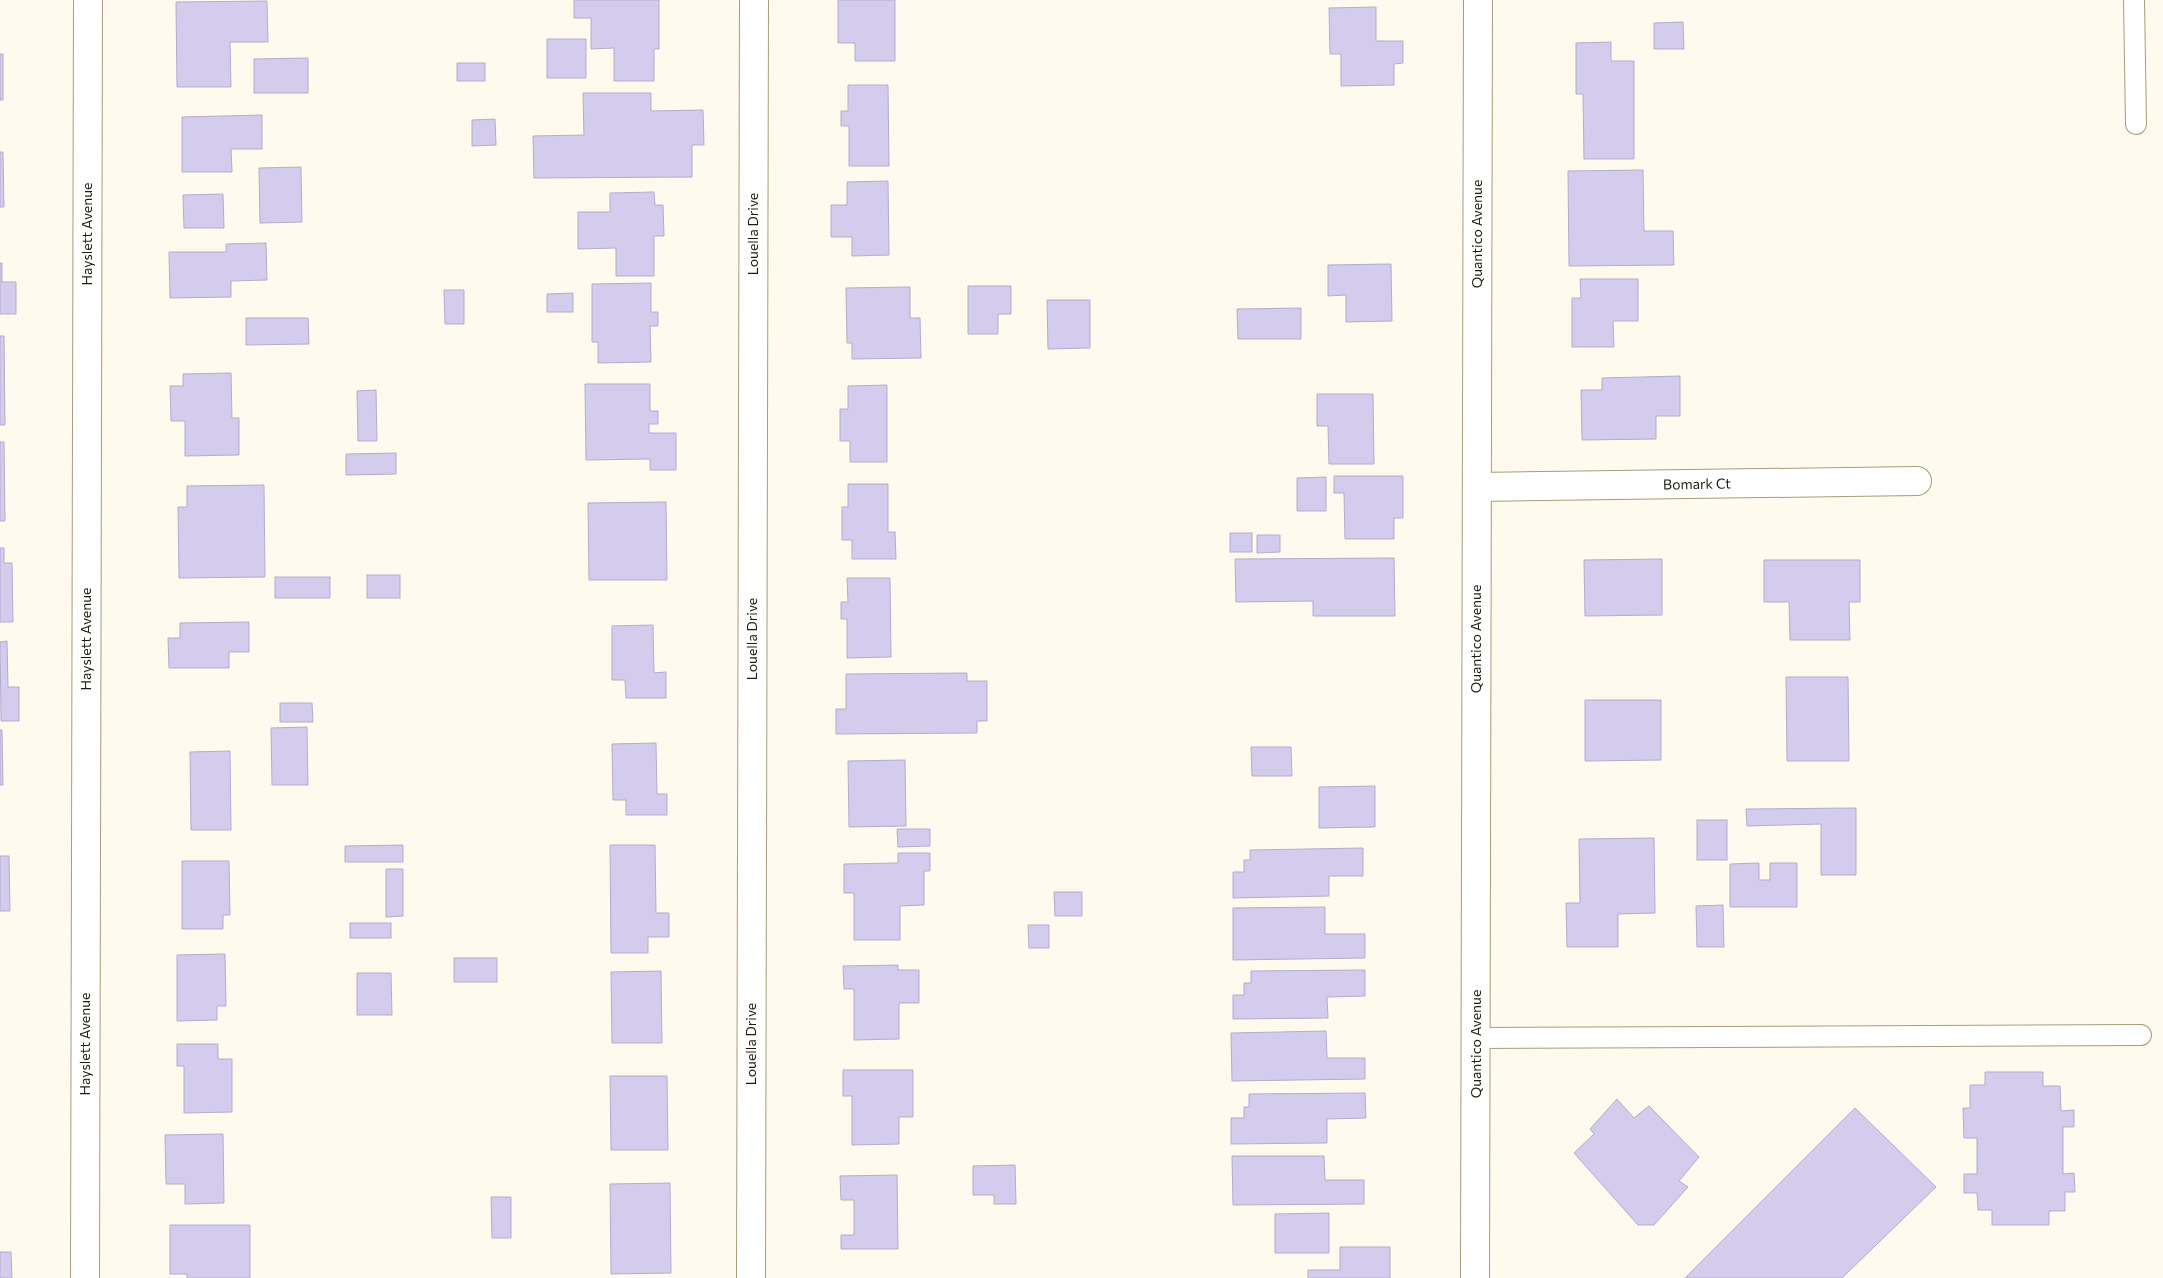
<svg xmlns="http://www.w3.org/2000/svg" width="2163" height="1278" font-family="Commissioner,sans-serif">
  <rect width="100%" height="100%" fill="#fffaed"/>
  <g fill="#d4cced" stroke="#b4accc">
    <polygon points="574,0 659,0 659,49 654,49 654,81 614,81 614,48 591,49 591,18 574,18"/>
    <polygon points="838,0 895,0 895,61 855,61 855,43 838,43"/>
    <polygon points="267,1 268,42 230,42 231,87 177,87 176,2"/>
    <polygon points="1376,7 1376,41 1403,41 1403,63 1394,64 1394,85 1341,86 1341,54 1330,54 1329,8"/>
    <polygon points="1683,22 1684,49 1654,49 1654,23"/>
    <rect x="547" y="39" width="39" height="39"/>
    <polygon points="1611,42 1611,61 1634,61 1634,159 1584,159 1583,94 1576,94 1576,43"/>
    <rect x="0" y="54" width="3" height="46"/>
    <polygon points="308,58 308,93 254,93 254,59"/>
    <rect x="457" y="63" width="28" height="18"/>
    <polygon points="848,85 888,85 889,166 849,166 849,126 841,126 841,111 848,111"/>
    <polygon points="583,93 651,93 651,111 703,110 704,145 692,145 692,177 534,178 533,136 584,135"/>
    <polygon points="262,115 262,149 231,149 232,172 182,172 182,117"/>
    <polygon points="495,119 496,145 472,146 472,120"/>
    <polygon points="0,152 3,152 4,207 0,207"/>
    <polygon points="301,167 302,222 260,223 259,168"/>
    <polygon points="1643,170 1644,231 1673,231 1674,265 1569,266 1568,171"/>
    <polygon points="888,181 889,255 852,256 852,237 831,237 831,205 847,205 847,182"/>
    <polygon points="654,192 655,205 663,205 664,236 654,236 654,276 616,276 616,248 578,249 578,212 610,212 610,193"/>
    <polygon points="223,194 224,228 184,228 183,195"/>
    <polygon points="266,243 267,280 231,281 231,297 170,298 169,252 226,252 226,244"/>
    <polygon points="0,263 2,263 2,282 16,282 16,314 0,314"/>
    <polygon points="1391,264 1392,321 1346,322 1346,295 1328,296 1328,265"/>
    <polygon points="1580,279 1638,279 1638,321 1613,321 1614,347 1572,347 1572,298 1581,298"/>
    <polygon points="651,283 651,312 658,312 658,326 650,326 651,362 598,363 598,342 592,342 592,284"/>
    <polygon points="968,286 1011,286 1011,314 998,314 998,334 968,334"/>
    <polygon points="910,287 910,318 920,318 921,358 852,359 852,343 847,343 846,288"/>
    <polygon points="444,290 464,290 464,324 445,324"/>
    <polygon points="573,293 573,312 547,312 547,294"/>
    <polygon points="1047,300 1090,300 1090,348 1048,349"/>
    <polygon points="1301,308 1301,339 1238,339 1237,309"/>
    <polygon points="246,318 308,318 309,344 246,345"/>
    <polygon points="0,336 4,336 5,425 0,425"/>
    <polygon points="231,373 232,418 239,418 239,455 185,456 185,421 171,421 170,386 183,386 183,374"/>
    <polygon points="1680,376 1680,416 1656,416 1656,439 1582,440 1581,390 1602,390 1602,378"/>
    <polygon points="585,384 650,384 650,411 658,411 658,424 649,424 649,433 676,433 676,470 650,470 650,459 586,460"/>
    <polygon points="887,385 887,462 850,462 850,441 840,441 840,409 848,409 848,386"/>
    <polygon points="376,390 377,441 358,441 357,391"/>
    <polygon points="1317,394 1373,394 1374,464 1329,464 1328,426 1317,426"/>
    <polygon points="0,442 4,442 5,521 0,521"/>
    <polygon points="396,453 396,474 346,475 346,454"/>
    <polygon points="1334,476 1403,476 1403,518 1394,518 1394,539 1345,539 1344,493 1334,493"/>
    <polygon points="1326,477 1326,511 1297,511 1297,478"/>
    <polygon points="848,484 888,484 888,532 895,532 896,559 852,559 852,540 842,540 842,507 848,507"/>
    <polygon points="264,485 265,577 179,578 178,507 187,507 187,486"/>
    <polygon points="666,502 667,580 589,580 588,503"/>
    <rect x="1230" y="533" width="22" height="19"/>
    <polygon points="1257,535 1280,535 1280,552 1257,553"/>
    <polygon points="0,548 4,548 4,563 12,563 13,622 0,622"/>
    <polygon points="1394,558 1395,616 1313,616 1313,601 1236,602 1235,559"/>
    <polygon points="1662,559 1662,615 1585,616 1584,560"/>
    <polygon points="1764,560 1860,560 1860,602 1849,602 1850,640 1790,640 1789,602 1764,602"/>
    <rect x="367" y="575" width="33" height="23"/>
    <rect x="275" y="577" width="55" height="21"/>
    <polygon points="847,578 890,578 891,657 847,658 847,619 841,619 841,602 848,602"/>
    <polygon points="249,622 249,652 229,652 229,668 169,668 168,638 180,638 180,623"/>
    <polygon points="653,625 654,673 666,672 666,698 626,698 625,680 612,680 612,626"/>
    <polygon points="7,641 8,687 19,687 19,721 1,721 0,642"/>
    <polygon points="967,673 967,681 987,681 987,721 977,721 977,733 836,734 836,709 846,709 846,674"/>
    <polygon points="1786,677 1848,677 1849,761 1787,761"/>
    <polygon points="1585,700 1661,700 1661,760 1585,761"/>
    <polygon points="280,703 312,703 313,722 280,722"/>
    <polygon points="307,727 308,785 272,785 271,728"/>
    <polygon points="0,730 2,730 3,785 0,785"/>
    <polygon points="656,743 657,794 667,794 667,815 626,815 626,800 613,800 612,744"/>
    <polygon points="1251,747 1291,747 1292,776 1252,776"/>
    <polygon points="230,751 231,830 191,830 190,752"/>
    <polygon points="905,760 906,826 849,827 848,761"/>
    <polygon points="1375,786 1375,827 1319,828 1319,787"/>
    <polygon points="1856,808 1856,875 1821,875 1821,824 1747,826 1746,809"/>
    <rect x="1697" y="820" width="30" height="40"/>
    <polygon points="897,829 930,829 930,846 898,847"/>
    <polygon points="1654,838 1655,913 1618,914 1618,947 1567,947 1566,903 1580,903 1579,839"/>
    <polygon points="403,845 403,862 345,862 345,846"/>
    <polygon points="610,845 655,845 656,913 669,913 669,937 648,937 648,953 611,953"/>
    <polygon points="1363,848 1363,876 1329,876 1329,896 1233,898 1233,872 1244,872 1244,860 1250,860 1250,850"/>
    <polygon points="898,853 930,853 930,871 924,871 924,905 900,906 900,940 854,940 854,893 844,893 844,864 898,863"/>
    <polygon points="0,856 9,856 10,911 0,911"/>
    <polygon points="182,861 229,861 230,915 223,915 223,929 182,929"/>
    <polygon points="1759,863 1759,880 1770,880 1770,863 1797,863 1797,907 1730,907 1730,864"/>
    <polygon points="386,869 403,869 403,916 386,917"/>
    <polygon points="1054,892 1082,892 1082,916 1055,916"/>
    <polygon points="1723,905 1724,947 1697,947 1696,906"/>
    <polygon points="1325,907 1325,934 1365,934 1365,958 1233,960 1233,908"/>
    <rect x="350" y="923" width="41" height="15"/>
    <polygon points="1028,925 1049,925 1049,948 1029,948"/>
    <polygon points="225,954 226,1006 217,1006 217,1020 177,1021 177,955"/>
    <rect x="454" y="958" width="43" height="24"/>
    <polygon points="898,965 898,970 919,970 919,1003 899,1003 899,1039 854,1040 854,989 844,989 843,966"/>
    <polygon points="1365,970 1365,996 1327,997 1328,1018 1233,1019 1233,995 1244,995 1244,983 1251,983 1251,971"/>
    <polygon points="661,971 662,1043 612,1043 611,972"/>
    <polygon points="357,973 391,973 392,1015 357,1015"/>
    <polygon points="1326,1031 1327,1058 1365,1058 1365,1079 1232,1081 1231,1033"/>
    <polygon points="177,1044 218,1044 218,1059 232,1059 232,1112 184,1113 184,1066 177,1066"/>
    <polygon points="843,1070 913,1070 913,1117 899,1117 899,1144 852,1145 852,1096 843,1096"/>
    <polygon points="1985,1072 2043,1072 2043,1086 2060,1086 2061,1111 2074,1110 2074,1127 2063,1127 2063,1174 2074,1173 2075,1192 2065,1192 2065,1211 2049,1211 2049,1225 1992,1225 1992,1210 1978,1210 1977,1193 1964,1193 1964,1174 1977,1174 1977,1138 1964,1138 1963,1108 1970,1108 1970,1085 1985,1085"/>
    <polygon points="610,1076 667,1076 668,1150 611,1150"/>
    <polygon points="1365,1093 1366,1118 1327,1119 1327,1143 1231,1144 1231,1118 1244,1118 1244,1107 1249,1107 1249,1094"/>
    <polygon points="1617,1099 1634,1118 1649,1106 1699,1157 1679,1181 1688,1187 1654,1225 1638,1225 1574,1153 1594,1134 1590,1129"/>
    <polygon points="1855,1108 1936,1187 1842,1278 1685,1278"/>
    <polygon points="223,1134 224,1203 185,1204 185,1184 166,1184 165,1135"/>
    <polygon points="1232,1156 1324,1156 1325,1180 1364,1180 1364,1204 1233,1205"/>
    <polygon points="1015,1165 1016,1204 994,1204 994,1195 973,1195 973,1166"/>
    <polygon points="897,1175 898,1249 841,1249 841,1235 854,1235 854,1200 841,1200 840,1176"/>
    <polygon points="670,1183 671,1273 611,1274 610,1184"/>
    <polygon points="491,1197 511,1197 511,1238 492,1238"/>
    <polygon points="1329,1213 1329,1253 1275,1253 1275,1214"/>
    <polygon points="170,1225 250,1225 250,1278 187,1278 187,1274 170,1274"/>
    <polygon points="1340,1247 1390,1247 1390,1278 1308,1278 1308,1270 1340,1270"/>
    <polygon points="0,1252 11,1252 12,1278 0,1278"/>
  </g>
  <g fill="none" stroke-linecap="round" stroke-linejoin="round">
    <defs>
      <g id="lane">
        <polyline points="2134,0 2136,124"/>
        <polyline points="1476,1038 2141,1035"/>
      </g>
      <g id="street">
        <polyline points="1477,487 1917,481"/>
        <polyline points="85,1278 88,0"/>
        <polyline points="751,1278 754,0"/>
        <polyline points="1475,1278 1478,0"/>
      </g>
    </defs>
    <use href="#lane" stroke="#a79c7d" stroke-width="22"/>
    <use href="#street" stroke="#a79c7d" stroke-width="30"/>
    <use href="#lane" stroke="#fff" stroke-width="20"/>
    <use href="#street" stroke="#fff" stroke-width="28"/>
  </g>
  <g text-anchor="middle" stroke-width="4" stroke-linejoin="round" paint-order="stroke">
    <g font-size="14" fill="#1f1b0f" stroke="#fff">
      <text transform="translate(87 234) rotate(-90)" y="5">Hayslett Avenue</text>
      <text transform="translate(753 234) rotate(-90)" y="5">Louella Drive</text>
      <text transform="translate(1477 234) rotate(-90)" y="5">Quantico Avenue</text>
      <text transform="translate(1697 484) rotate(-1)" y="5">Bomark Ct</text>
      <text transform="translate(86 639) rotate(-90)" y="5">Hayslett Avenue</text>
      <text transform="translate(752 639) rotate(-90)" y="5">Louella Drive</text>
      <text transform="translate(1476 639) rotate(-90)" y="5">Quantico Avenue</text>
      <text transform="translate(85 1044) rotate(-90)" y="5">Hayslett Avenue</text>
      <text transform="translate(751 1044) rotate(-90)" y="5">Louella Drive</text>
      <text transform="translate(1476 1044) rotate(-90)" y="5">Quantico Avenue</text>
    </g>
  </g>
</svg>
